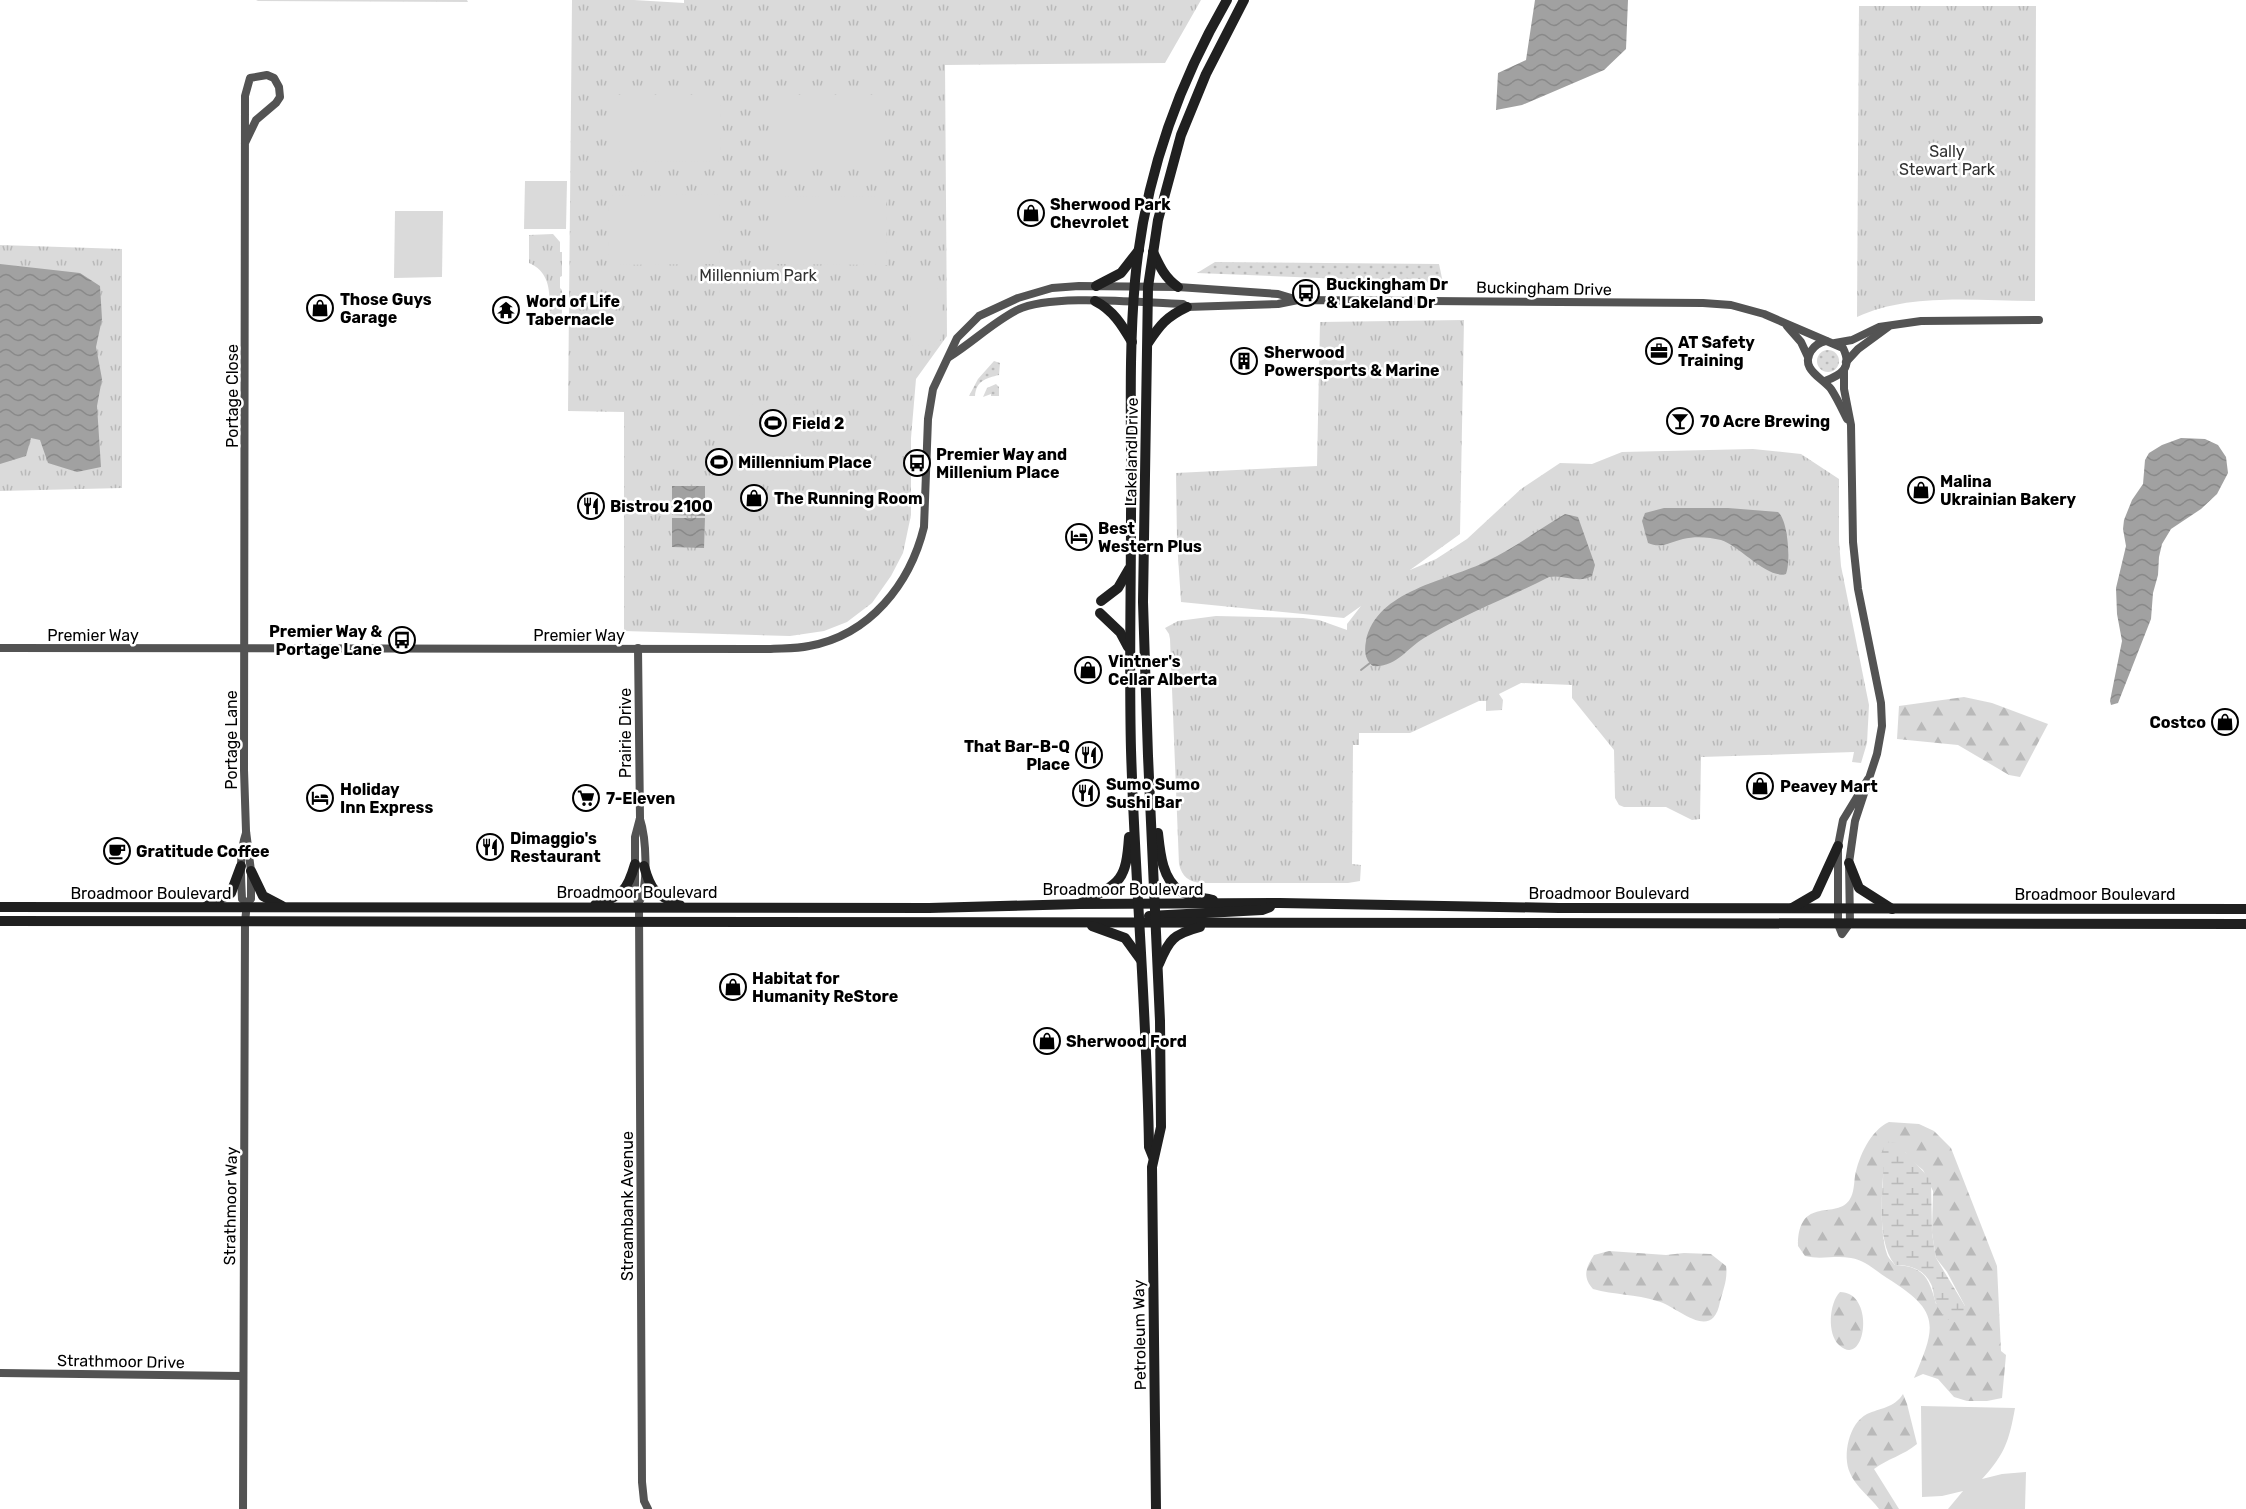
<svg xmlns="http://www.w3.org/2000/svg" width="2246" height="1509" font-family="Rubik,sans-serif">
  <defs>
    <pattern id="grass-dots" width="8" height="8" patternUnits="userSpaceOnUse" patternTransform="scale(1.5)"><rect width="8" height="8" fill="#dadada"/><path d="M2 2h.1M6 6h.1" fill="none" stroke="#b9b9b9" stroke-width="1.8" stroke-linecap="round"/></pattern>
    <pattern id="forest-firs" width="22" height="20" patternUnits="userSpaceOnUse" patternTransform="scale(1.5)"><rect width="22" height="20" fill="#dadada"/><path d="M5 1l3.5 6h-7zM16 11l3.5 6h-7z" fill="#b9b9b9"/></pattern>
    <pattern id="wetland-marsh" width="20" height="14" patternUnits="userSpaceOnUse" patternTransform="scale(1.5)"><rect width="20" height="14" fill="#dadada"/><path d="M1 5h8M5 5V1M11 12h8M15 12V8" fill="none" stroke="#b9b9b9"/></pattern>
    <pattern id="park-tufts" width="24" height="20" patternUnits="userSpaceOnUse" patternTransform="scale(1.5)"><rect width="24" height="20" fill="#dadada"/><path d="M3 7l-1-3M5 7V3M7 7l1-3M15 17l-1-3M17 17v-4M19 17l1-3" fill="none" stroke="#b9b9b9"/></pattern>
    <pattern id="water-waves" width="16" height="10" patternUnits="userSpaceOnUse" patternTransform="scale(1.5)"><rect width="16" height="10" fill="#a1a1a1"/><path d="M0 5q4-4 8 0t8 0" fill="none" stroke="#898989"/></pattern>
  </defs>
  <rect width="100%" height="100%" fill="#fff"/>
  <g fill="url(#grass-dots)">
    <polygon points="1215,262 1439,264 1443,283 1197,273"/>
    <circle cx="1828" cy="361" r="11"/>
    <path d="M994,361L1000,363L999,375C986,378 976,381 975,396H969L978,379Z"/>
    <polygon points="996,384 999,387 999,396 991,396 991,394 983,397 987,388"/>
  </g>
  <g fill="url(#forest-firs)" fill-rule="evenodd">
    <polygon points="256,0 467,0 468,2 258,1"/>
    <polygon points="1964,697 1992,703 2048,724 2020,777 2009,775 1958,745 1897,739 1899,706"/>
    <path d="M1889,1122L1919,1124L1934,1131L1951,1148L1997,1266L2001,1351L2006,1355L2002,1398L1987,1401H1967L1954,1397L1938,1379L1923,1374L1914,1378C1937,1325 1940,1311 1887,1278C1876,1271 1865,1260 1851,1258C1835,1255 1821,1260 1805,1256L1798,1246C1798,1194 1837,1221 1850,1199C1854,1193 1854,1183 1855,1176C1859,1156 1870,1131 1889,1122ZM1905,1152L1911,1160L1923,1170L1933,1191L1932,1233L1936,1258L1947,1272L1965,1306L1936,1304C1929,1278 1924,1266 1895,1265C1892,1261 1888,1258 1887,1254C1879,1230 1882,1189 1884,1164Z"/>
    <path d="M1609,1251L1666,1255L1684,1253L1711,1254L1726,1266C1728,1279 1723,1290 1720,1302C1712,1344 1678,1306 1657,1301C1636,1294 1614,1295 1593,1289C1582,1277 1586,1267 1594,1255Z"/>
    <path d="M1840,1292C1876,1292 1866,1370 1839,1345C1827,1334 1829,1303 1840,1292Z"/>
    <path d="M1903,1394L1907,1404L1917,1444C1904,1455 1887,1459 1874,1469L1899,1509H1879C1871,1498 1855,1486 1850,1473C1842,1455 1849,1423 1867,1414C1880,1408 1894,1408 1903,1394Z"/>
  </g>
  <path fill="url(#wetland-marsh)" d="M1886,1142L1897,1143L1931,1180L1932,1233L1936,1258L1965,1306V1317L1961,1322H1951C1945,1317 1939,1311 1936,1303C1933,1297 1934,1290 1931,1284C1924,1269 1910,1265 1895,1265C1879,1245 1881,1207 1883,1182C1883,1172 1884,1164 1881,1154Z"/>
  <g fill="url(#park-tufts)">
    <polygon points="572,0 634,0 684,3 684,0 1201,0 1165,63 945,65 947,336 916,379 911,438 911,515 903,553 891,576 872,603 847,622 824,631 790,636 624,631 624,412 568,411"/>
    <path d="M1859,6H2036L2035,301C1978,301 1910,292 1857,317Z"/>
    <path d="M553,234L560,242V252H562V276L560,277V288L562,290V313L558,318V326H549C549,302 555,274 529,263V235Z"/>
    <polygon points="0,245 122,249 122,488 0,491"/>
    <path d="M1464,320L1460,534L1410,570L1436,559L1467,539L1521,489L1560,463L1592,464L1622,452L1753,449L1801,454L1839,479V541L1841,566L1869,705L1867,743L1861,763L1852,762L1854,752L1701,757L1700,819L1692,820L1666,807H1624L1619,805L1615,798L1614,750L1572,698V685L1521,683L1499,694L1503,700L1502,710L1486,711V701H1479L1410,733H1359V745H1353L1352,864L1361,865L1360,881L1348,883H1202C1189,882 1182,877 1179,864L1170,639L1169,634L1165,628L1178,621L1216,616L1303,618L1319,620L1347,630V624L1361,606L1344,618L1181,602L1177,541L1176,473L1317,466L1320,322Z"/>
  </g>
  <g fill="#dadada">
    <polygon points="608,95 720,95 721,161 608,162"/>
    <rect x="773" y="95" width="112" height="67"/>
    <polygon points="525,181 567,181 566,229 524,229"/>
    <polygon points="719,194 720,264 609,265 608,196"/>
    <polygon points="774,196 886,197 887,265 774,264"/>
    <polygon points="395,211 443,211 442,277 394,278"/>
    <polygon points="914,288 937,288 942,296 942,338 937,344 910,346 911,314 908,313 908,297"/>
    <polygon points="740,404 807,405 806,481 739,480"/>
    <path d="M1921,1406L2015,1408C2009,1441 2005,1454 1982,1479L2002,1474L2026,1472L2025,1509H1948L1963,1491L1942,1496L1922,1497Z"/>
  </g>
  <g fill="url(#water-waves)">
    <polygon points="1535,0 1628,0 1626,49 1604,70 1522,105 1496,110 1498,73 1526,60"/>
    <polygon points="0,264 80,273 100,286 102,319 96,347 102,379 97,406 101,467 77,472 48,463 40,440 31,438 26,456 0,464"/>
    <polygon points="2181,438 2205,439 2218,445 2226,457 2228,473 2217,494 2201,509 2171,529 2162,544 2159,557 2158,575 2153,593 2151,619 2118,703 2111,705 2110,701 2122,641 2117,614 2116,588 2126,546 2123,529 2124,520 2132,500 2143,484 2145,460 2149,453 2162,445"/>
    <polygon points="672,486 705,486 705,516 672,515"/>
    <path d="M1664,508H1728L1778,512C1788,520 1791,561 1786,574C1767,579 1740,546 1721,540C1709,537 1695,536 1683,539C1670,542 1661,549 1648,543L1642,521L1645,513Z"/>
    <path d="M1565,514L1578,517L1595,565L1592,576C1578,584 1564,574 1549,577C1508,598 1464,614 1424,638C1407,648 1396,668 1373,666C1365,660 1364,651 1366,641C1376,590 1448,581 1487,561C1515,548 1539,529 1565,514Z"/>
    <polygon points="672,518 705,518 704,548 672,547"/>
  </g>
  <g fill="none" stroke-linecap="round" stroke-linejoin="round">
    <polyline stroke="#a1a1a1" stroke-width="2" points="1361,670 1370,663"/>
    <g stroke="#535353" stroke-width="8">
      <polyline points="1787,326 1801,342 1808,357"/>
      <path d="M1826,341C1819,343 1815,345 1811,351C1800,369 1821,377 1831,389C1837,398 1842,409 1847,419"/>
      <polyline points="1835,343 1852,340 1879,327 1921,321 2039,320"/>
      <path d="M949,357C973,342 992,323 1017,310C1051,293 1143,303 1183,304L1187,307L1278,304L1298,300L1703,303L1731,305L1764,314L1843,348C1853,368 1841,375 1825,381"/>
      <polyline points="1846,362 1858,349 1888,327"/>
      <polyline points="1844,370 1844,389 1851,425 1853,542 1858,589 1881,703 1882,726 1877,754 1855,821 1849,863 1850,923 1842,934 1838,924 1838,846 1843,820 1868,779"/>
      <path d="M0,648L768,649C782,648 796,649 809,646C870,635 910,584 924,527L928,419L933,389L957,338L979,316L1018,298L1052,288L1079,286L1178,287L1278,294L1298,300"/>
      <polyline points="638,648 640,818 635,837 635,888 639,908 642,1482 644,1501 648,1509"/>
      <path d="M246,833C239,854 241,876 242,899L247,903"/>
      <path d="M639,902C649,886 646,837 640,819"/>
      <polyline points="0,1373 242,1376"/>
      <polyline points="243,1509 245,922 247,903 251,899 251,871 246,831 244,770 245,96 250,78 267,75 274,78 279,87 280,97 276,103 256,120 245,143"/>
    </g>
    <g stroke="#202020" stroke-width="10">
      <path d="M1153,252C1160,267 1165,278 1178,287"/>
      <polyline points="1096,286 1121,273 1139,250"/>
      <path d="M1095,301C1113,310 1122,325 1132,342"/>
      <path d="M1148,343C1160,325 1166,317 1187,307"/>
      <polyline points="1101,601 1118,588 1129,569"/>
      <polyline points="1100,613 1120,632 1128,647"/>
      <path d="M1158,833C1160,852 1162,879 1180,891C1188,897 1203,897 1213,900"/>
      <polyline points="1849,863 1859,888 1892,909"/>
      <path d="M644,866C651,892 656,895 680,905"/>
      <polyline points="251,871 263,896 282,906"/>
      <path d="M1081,903C1120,883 1126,882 1129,837"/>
      <path d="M595,905C622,895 627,892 635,864"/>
      <polyline points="207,906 231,893 241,866"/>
      <polyline points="0,907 929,908 1079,904 1280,903 1559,908 2246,909"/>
      <polyline points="1792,908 1816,894 1838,846"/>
      <polyline points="1149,916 1262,910 1270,907"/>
      <polyline points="0,921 2246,924"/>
      <polyline points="1092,926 1125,938 1141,960"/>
      <path d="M1159,964C1169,939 1174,934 1200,927"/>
      <path d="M1153,1157L1149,1147C1147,1014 1135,882 1131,750C1129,671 1131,593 1131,515C1132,438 1128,359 1135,281C1144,182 1177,86 1227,0"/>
      <polyline points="1156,1509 1152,1167 1161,1127 1160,1021 1148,756 1143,602 1148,287 1158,220 1181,135 1206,74 1244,0"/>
    </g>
  </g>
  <defs>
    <symbol id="shop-ring" viewBox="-11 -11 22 22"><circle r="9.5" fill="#fff" stroke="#000" stroke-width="1.5"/><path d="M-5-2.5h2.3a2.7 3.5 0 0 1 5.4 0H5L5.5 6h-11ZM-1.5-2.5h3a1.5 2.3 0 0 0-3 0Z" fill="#000"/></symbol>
    <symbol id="bus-ring" viewBox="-11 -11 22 22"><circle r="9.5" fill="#fff" stroke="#000" stroke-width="1.5"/><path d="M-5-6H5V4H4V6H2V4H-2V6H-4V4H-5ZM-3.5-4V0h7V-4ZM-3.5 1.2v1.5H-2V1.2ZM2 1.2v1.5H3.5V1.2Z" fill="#000"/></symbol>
    <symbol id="temple-ring" viewBox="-11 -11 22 22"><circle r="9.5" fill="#fff" stroke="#000" stroke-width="1.5"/><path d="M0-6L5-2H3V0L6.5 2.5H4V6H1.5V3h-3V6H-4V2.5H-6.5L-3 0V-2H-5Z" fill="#000"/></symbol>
    <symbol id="office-ring" viewBox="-11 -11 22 22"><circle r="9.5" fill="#fff" stroke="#000" stroke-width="1.5"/><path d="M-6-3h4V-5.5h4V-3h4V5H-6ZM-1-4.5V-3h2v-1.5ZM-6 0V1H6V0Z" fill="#000"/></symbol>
    <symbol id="building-ring" viewBox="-11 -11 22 22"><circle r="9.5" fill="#fff" stroke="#000" stroke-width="1.5"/><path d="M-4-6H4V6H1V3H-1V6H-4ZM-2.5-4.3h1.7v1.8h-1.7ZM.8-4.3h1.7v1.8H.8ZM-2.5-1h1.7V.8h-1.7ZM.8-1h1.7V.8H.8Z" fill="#000"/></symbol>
    <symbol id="bar-ring" viewBox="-11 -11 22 22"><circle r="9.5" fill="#fff" stroke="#000" stroke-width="1.5"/><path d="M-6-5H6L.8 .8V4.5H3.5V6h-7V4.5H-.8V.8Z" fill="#000"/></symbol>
    <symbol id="stadium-ring" viewBox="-11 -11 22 22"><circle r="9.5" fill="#fff" stroke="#000" stroke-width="1.5"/><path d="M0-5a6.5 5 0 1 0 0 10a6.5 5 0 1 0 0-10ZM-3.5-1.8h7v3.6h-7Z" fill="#000"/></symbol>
    <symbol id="restaurant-ring" viewBox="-11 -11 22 22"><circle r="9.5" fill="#fff" stroke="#000" stroke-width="1.5"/><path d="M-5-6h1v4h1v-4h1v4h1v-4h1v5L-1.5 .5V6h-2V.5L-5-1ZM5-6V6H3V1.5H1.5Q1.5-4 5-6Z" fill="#000"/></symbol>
    <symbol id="hotel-ring" viewBox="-11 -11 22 22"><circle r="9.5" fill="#fff" stroke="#000" stroke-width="1.5"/><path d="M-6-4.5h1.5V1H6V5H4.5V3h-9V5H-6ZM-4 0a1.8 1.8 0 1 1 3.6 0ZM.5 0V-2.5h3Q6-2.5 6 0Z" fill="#000"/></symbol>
    <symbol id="supermarket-ring" viewBox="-11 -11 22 22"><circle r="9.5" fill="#fff" stroke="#000" stroke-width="1.5"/><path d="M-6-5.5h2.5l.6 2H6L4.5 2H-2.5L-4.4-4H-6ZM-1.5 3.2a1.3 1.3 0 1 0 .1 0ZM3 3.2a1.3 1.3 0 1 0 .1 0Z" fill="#000"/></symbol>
    <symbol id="cafe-ring" viewBox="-11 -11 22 22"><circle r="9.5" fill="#fff" stroke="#000" stroke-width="1.5"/><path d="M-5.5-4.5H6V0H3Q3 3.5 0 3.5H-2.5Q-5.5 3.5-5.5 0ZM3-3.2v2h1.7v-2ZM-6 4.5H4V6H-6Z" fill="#000"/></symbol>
  </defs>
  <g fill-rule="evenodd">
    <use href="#shop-ring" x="1016" y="198" width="30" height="30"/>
    <use href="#bus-ring" x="1291" y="278" width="30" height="30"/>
    <use href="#shop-ring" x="305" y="293" width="30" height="30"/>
    <use href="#temple-ring" x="491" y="295" width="30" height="30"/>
    <use href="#office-ring" x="1644" y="336" width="30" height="30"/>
    <use href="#building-ring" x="1229" y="346" width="30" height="30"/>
    <use href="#bar-ring" x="1665" y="406" width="30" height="30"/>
    <use href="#stadium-ring" x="758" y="408" width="30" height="30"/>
    <use href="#stadium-ring" x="704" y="447" width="30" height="30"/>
    <use href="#bus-ring" x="902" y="448" width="30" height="30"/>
    <use href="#shop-ring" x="1906" y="475" width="30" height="30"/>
    <use href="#shop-ring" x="739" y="483" width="30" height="30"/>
    <use href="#restaurant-ring" x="576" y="491" width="30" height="30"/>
    <use href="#hotel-ring" x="1064" y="522" width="30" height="30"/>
    <use href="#bus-ring" x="387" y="625" width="30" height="30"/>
    <use href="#shop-ring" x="1073" y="655" width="30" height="30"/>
    <use href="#shop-ring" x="2210" y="707" width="30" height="30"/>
    <use href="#restaurant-ring" x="1074" y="740" width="30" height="30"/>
    <use href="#shop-ring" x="1745" y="771" width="30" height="30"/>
    <use href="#restaurant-ring" x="1071" y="778" width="30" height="30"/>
    <use href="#hotel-ring" x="305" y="783" width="30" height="30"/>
    <use href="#supermarket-ring" x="571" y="783" width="30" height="30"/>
    <use href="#restaurant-ring" x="475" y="832" width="30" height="30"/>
    <use href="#cafe-ring" x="102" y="836" width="30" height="30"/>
    <use href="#shop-ring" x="718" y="972" width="30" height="30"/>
    <use href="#shop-ring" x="1032" y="1026" width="30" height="30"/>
  </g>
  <g text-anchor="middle" stroke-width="5" stroke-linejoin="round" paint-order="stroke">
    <g font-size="16" fill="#313131" stroke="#fff">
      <text x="1947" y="157">Sally<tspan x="1947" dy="18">Stewart Park</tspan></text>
      <text x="758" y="281">Millennium Park</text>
    </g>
    <g font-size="16" font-weight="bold" fill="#000" stroke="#fff" text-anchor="start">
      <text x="1050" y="210">Sherwood Park<tspan x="1050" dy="18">Chevrolet</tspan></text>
      <text x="1326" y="290">Buckingham Dr<tspan x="1326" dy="18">&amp; Lakeland Dr</tspan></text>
      <text x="340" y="305">Those Guys<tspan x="340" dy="18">Garage</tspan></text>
      <text x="526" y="307">Word of Life<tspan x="526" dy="18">Tabernacle</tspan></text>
      <text x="1678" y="348">AT Safety<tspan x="1678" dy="18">Training</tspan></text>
      <text x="1264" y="358">Sherwood<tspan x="1264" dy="18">Powersports &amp; Marine</tspan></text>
      <text x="1700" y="427">70 Acre Brewing</text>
      <text x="792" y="429">Field 2</text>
      <text x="936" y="460">Premier Way and<tspan x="936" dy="18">Millenium Place</tspan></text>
      <text x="738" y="468">Millennium Place</text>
      <text x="1940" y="487">Malina<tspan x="1940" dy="18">Ukrainian Bakery</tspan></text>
      <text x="774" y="504">The Running Room</text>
      <text x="610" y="512">Bistrou 2100</text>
      <text x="1098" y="534">Best<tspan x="1098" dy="18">Western Plus</tspan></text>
      <text x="382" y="637" text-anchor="end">Premier Way &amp;<tspan x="382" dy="18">Portage Lane</tspan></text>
      <text x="1108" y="667">Vintner's<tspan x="1108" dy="18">Cellar Alberta</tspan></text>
      <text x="2206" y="728" text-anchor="end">Costco</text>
      <text x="1070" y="752" text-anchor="end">That Bar-B-Q<tspan x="1070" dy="18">Place</tspan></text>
      <text x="1106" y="790">Sumo Sumo<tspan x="1106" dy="18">Sushi Bar</tspan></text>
      <text x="1780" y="792">Peavey Mart</text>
      <text x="340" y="795">Holiday<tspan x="340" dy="18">Inn Express</tspan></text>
      <text x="606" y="804">7-Eleven</text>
      <text x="510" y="844">Dimaggio's<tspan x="510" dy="18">Restaurant</tspan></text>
      <text x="136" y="857">Gratitude Coffee</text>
      <text x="752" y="984">Habitat for<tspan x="752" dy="18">Humanity ReStore</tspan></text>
      <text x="1066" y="1047">Sherwood Ford</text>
    </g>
    <g font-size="16" fill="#000" stroke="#fff">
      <text transform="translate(1544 288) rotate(1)" y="6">Buckingham Drive</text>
      <text transform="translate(232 396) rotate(-90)" y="6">Portage Close</text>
      <text transform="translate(1131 452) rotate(-89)" y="6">Lakeland Drive</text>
      <text x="93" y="641">Premier Way</text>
      <text x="579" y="641">Premier Way</text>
      <text transform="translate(625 733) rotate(-90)" y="6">Prairie Drive</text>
      <text transform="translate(231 740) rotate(-90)" y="6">Portage Lane</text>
      <text x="1123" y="895">Broadmoor Boulevard</text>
      <text x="637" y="898">Broadmoor Boulevard</text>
      <text x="151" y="899">Broadmoor Boulevard</text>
      <text x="1609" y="899">Broadmoor Boulevard</text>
      <text x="2095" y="900">Broadmoor Boulevard</text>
      <text transform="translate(230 1206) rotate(-89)" y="6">Strathmoor Way</text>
      <text transform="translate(627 1206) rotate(-90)" y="6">Streambank Avenue</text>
      <text transform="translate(1139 1335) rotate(-91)" y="6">Petroleum Way</text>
      <text transform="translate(121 1361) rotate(1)" y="6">Strathmoor Drive</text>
    </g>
  </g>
</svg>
